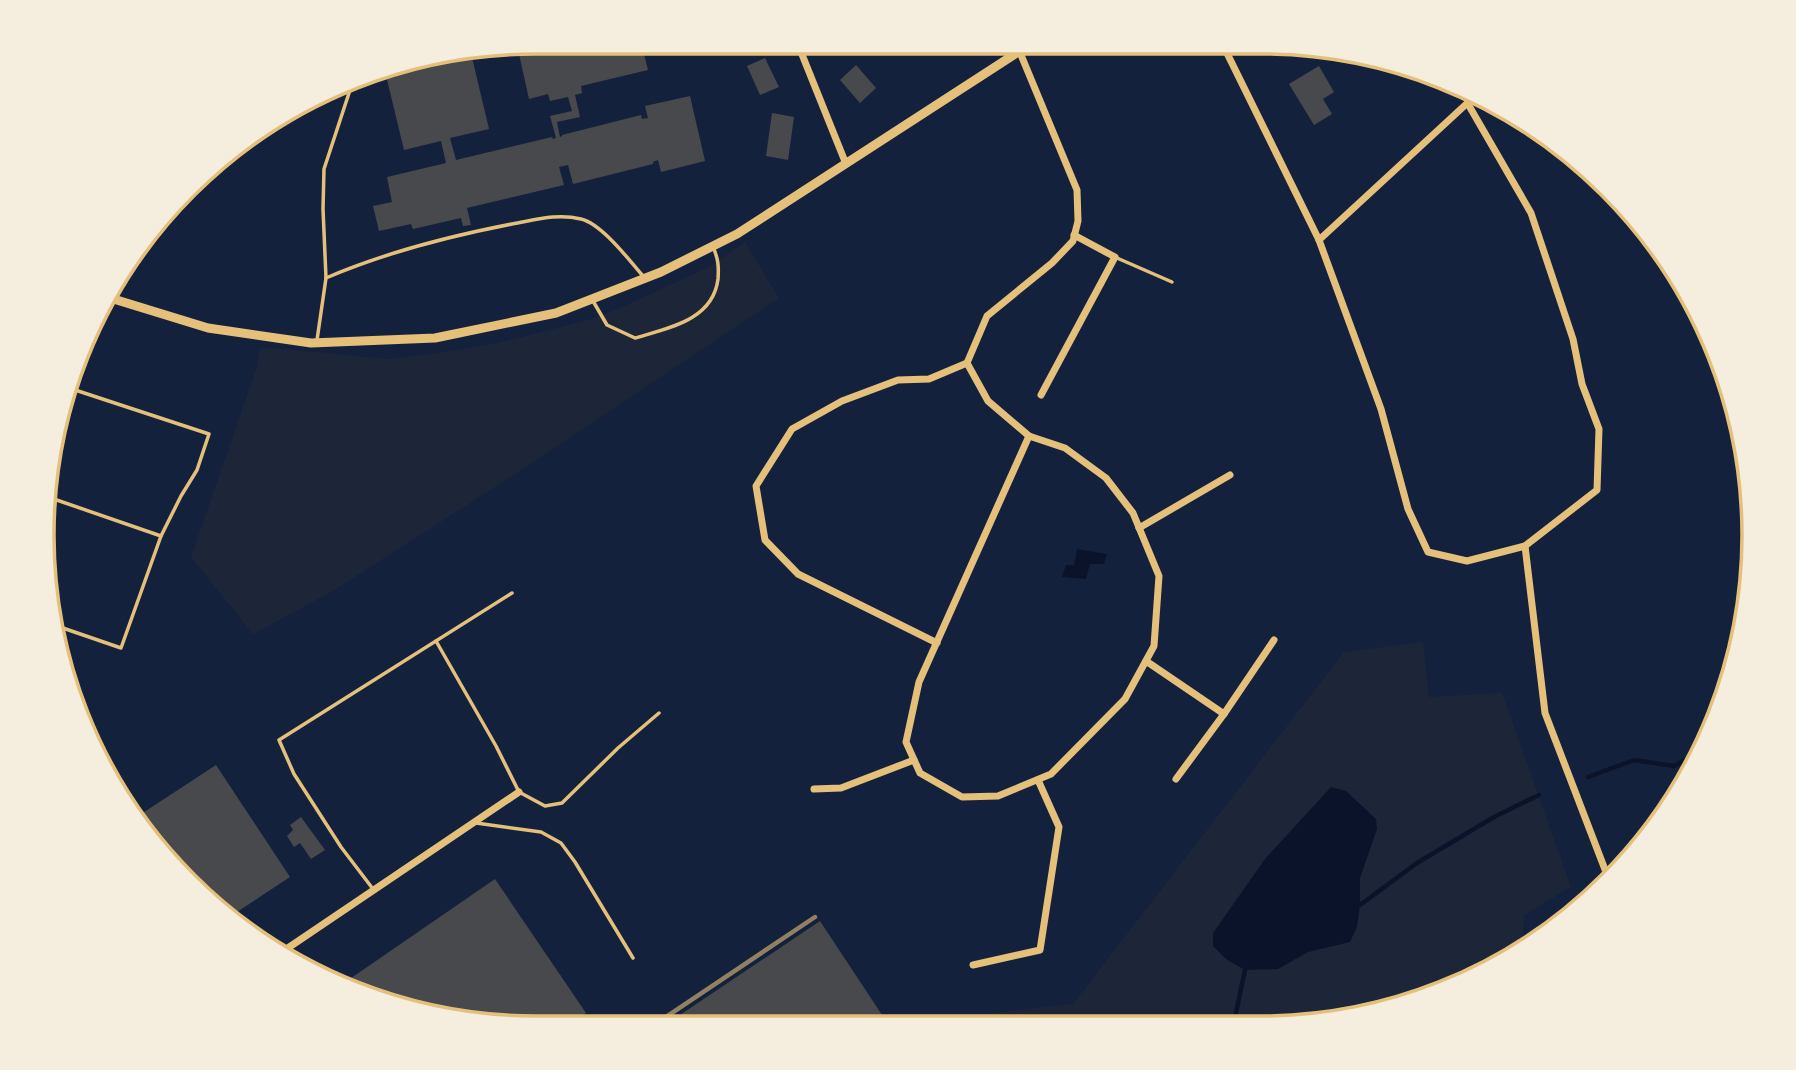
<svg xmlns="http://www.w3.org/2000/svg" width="1796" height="1070" font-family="'DM Sans',sans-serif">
  <rect width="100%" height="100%" fill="#14213d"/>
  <g fill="#1d2539">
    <polygon points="745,242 779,298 529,465 333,591 253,634 191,557 256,370 260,347 388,359 446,352 498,343 592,319 620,308 709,267"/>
    <polygon points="1423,642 1429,697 1502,693 1571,887 1524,915 1522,952 1507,962 1419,1002 1294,1027 938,1027 934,1020 1073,1004 1344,652"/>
  </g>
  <g fill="#0b132b">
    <polygon points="1077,549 1107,554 1104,564 1090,564 1086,579 1062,577 1066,565 1074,565"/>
    <polygon points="1331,787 1346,791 1376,819 1377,829 1360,878 1360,905 1357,927 1350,942 1308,952 1278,969 1245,970 1226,959 1213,946 1213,933 1265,859"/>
  </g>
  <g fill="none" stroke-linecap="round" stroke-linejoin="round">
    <g stroke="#0b132b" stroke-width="4.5">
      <polyline points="1588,777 1634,760 1674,766 1702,751"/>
      <polyline points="1360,905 1417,863 1494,817 1539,795"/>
      <polyline points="1233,1027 1245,970"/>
    </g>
  </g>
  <g fill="#48494c">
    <polygon points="535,42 641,42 648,70 581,86 582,93 575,95 580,117 557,122 560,137 562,136 562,135 641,115 642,119 648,118 645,106 690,96 705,161 661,172 658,160 653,162 653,164 573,184 568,165 559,167 564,185 467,208 471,225 463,226 461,218 413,229 411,224 379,231 373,206 392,202 387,177 446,163 441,141 404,150 384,67 471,53 489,129 450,138 456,160 552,137 553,139 556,138 550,116 572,111 568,97 550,101 548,94 529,99 517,45"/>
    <rect x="938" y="43" width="22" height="8"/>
    <polygon points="765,58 779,87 760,95 747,66"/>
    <polygon points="856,65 876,88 860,103 840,80"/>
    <polygon points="1319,66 1334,92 1323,99 1332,114 1314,125 1289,84"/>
    <polygon points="772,113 794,117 788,160 766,156"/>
    <polygon points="216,765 290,877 231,916 144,835 135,818"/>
    <polygon points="301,817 325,850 311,859 300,843 294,847 287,836 293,830 290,825"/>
    <polygon points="495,879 586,1013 565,1027 502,1027 376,1002 341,985"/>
    <polygon points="820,921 890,1027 662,1027"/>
  </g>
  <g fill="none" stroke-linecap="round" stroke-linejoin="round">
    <g stroke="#e5c07b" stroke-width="3.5">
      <polyline points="1117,258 1172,282"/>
      <polyline points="326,278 323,209 324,169 353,81"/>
      <path d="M593,301L607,325L635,338C669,328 713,320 718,279C719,266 718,258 713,247"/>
      <path d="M317,340L326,278C384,253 450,236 512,224C535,220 557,213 581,219C602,224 629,260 643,276"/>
      <polyline points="66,387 209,434 197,470 181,496 161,536"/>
      <polyline points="48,497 161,536 121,648 57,626"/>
      <polyline points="436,641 496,746 519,792 545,806 562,803 618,748 659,713"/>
      <polyline points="476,823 541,832 561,843 575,862 633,958"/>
      <polyline points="373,889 341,847 294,774 279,740 512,593"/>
    </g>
    <g stroke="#e5c07b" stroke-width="7">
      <polyline points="797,42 846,164"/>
      <polyline points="1006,43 1011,55"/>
      <polyline points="1222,43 1319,240 1381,409 1408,509 1428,552 1467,561 1525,546 1597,490 1599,429 1582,384 1573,339 1531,213 1468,104"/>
      <polyline points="1319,240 1475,96"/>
      <polyline points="967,363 988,401 1029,436"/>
      <polyline points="1041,395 1115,257 1074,235"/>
      <polygon points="1029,436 1065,448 1106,478 1133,513 1159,576 1154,646 1125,699 1051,774 998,796 962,797 920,773 906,742 919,682"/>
      <polyline points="1139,528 1230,475"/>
      <polyline points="1525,546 1545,713 1609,880"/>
      <polyline points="937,643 798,574 765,540 756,486 792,429 842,401 898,380 929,379 967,363 987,316 1052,263 1073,241 1078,221 1077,190 1019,50"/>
      <polyline points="1146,661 1224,714 1176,779"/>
      <polyline points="1224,714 1274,640"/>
      <polyline points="814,789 841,788 914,760"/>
      <polyline points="279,954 519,792"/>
      <polyline points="973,965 1040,950 1059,827 1038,780"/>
    </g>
    <polyline stroke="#e5c07b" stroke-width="9" points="107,297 208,328 311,343 435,338 556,313 661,272 737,234 1032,43"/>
    <polyline stroke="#918062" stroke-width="4.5" points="651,1027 815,917"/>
  </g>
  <path d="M0 0H1796V1070H0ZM535 54H1261A481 481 0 0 1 1742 535V535A481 481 0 0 1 1261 1016H535A481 481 0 0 1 54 535V535A481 481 0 0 1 535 54Z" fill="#f5edde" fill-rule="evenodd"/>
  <path fill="none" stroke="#e5c07b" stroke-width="3.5" d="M535 54H1261A481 481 0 0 1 1742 535V535A481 481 0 0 1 1261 1016H535A481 481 0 0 1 54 535V535A481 481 0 0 1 535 54Z"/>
</svg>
